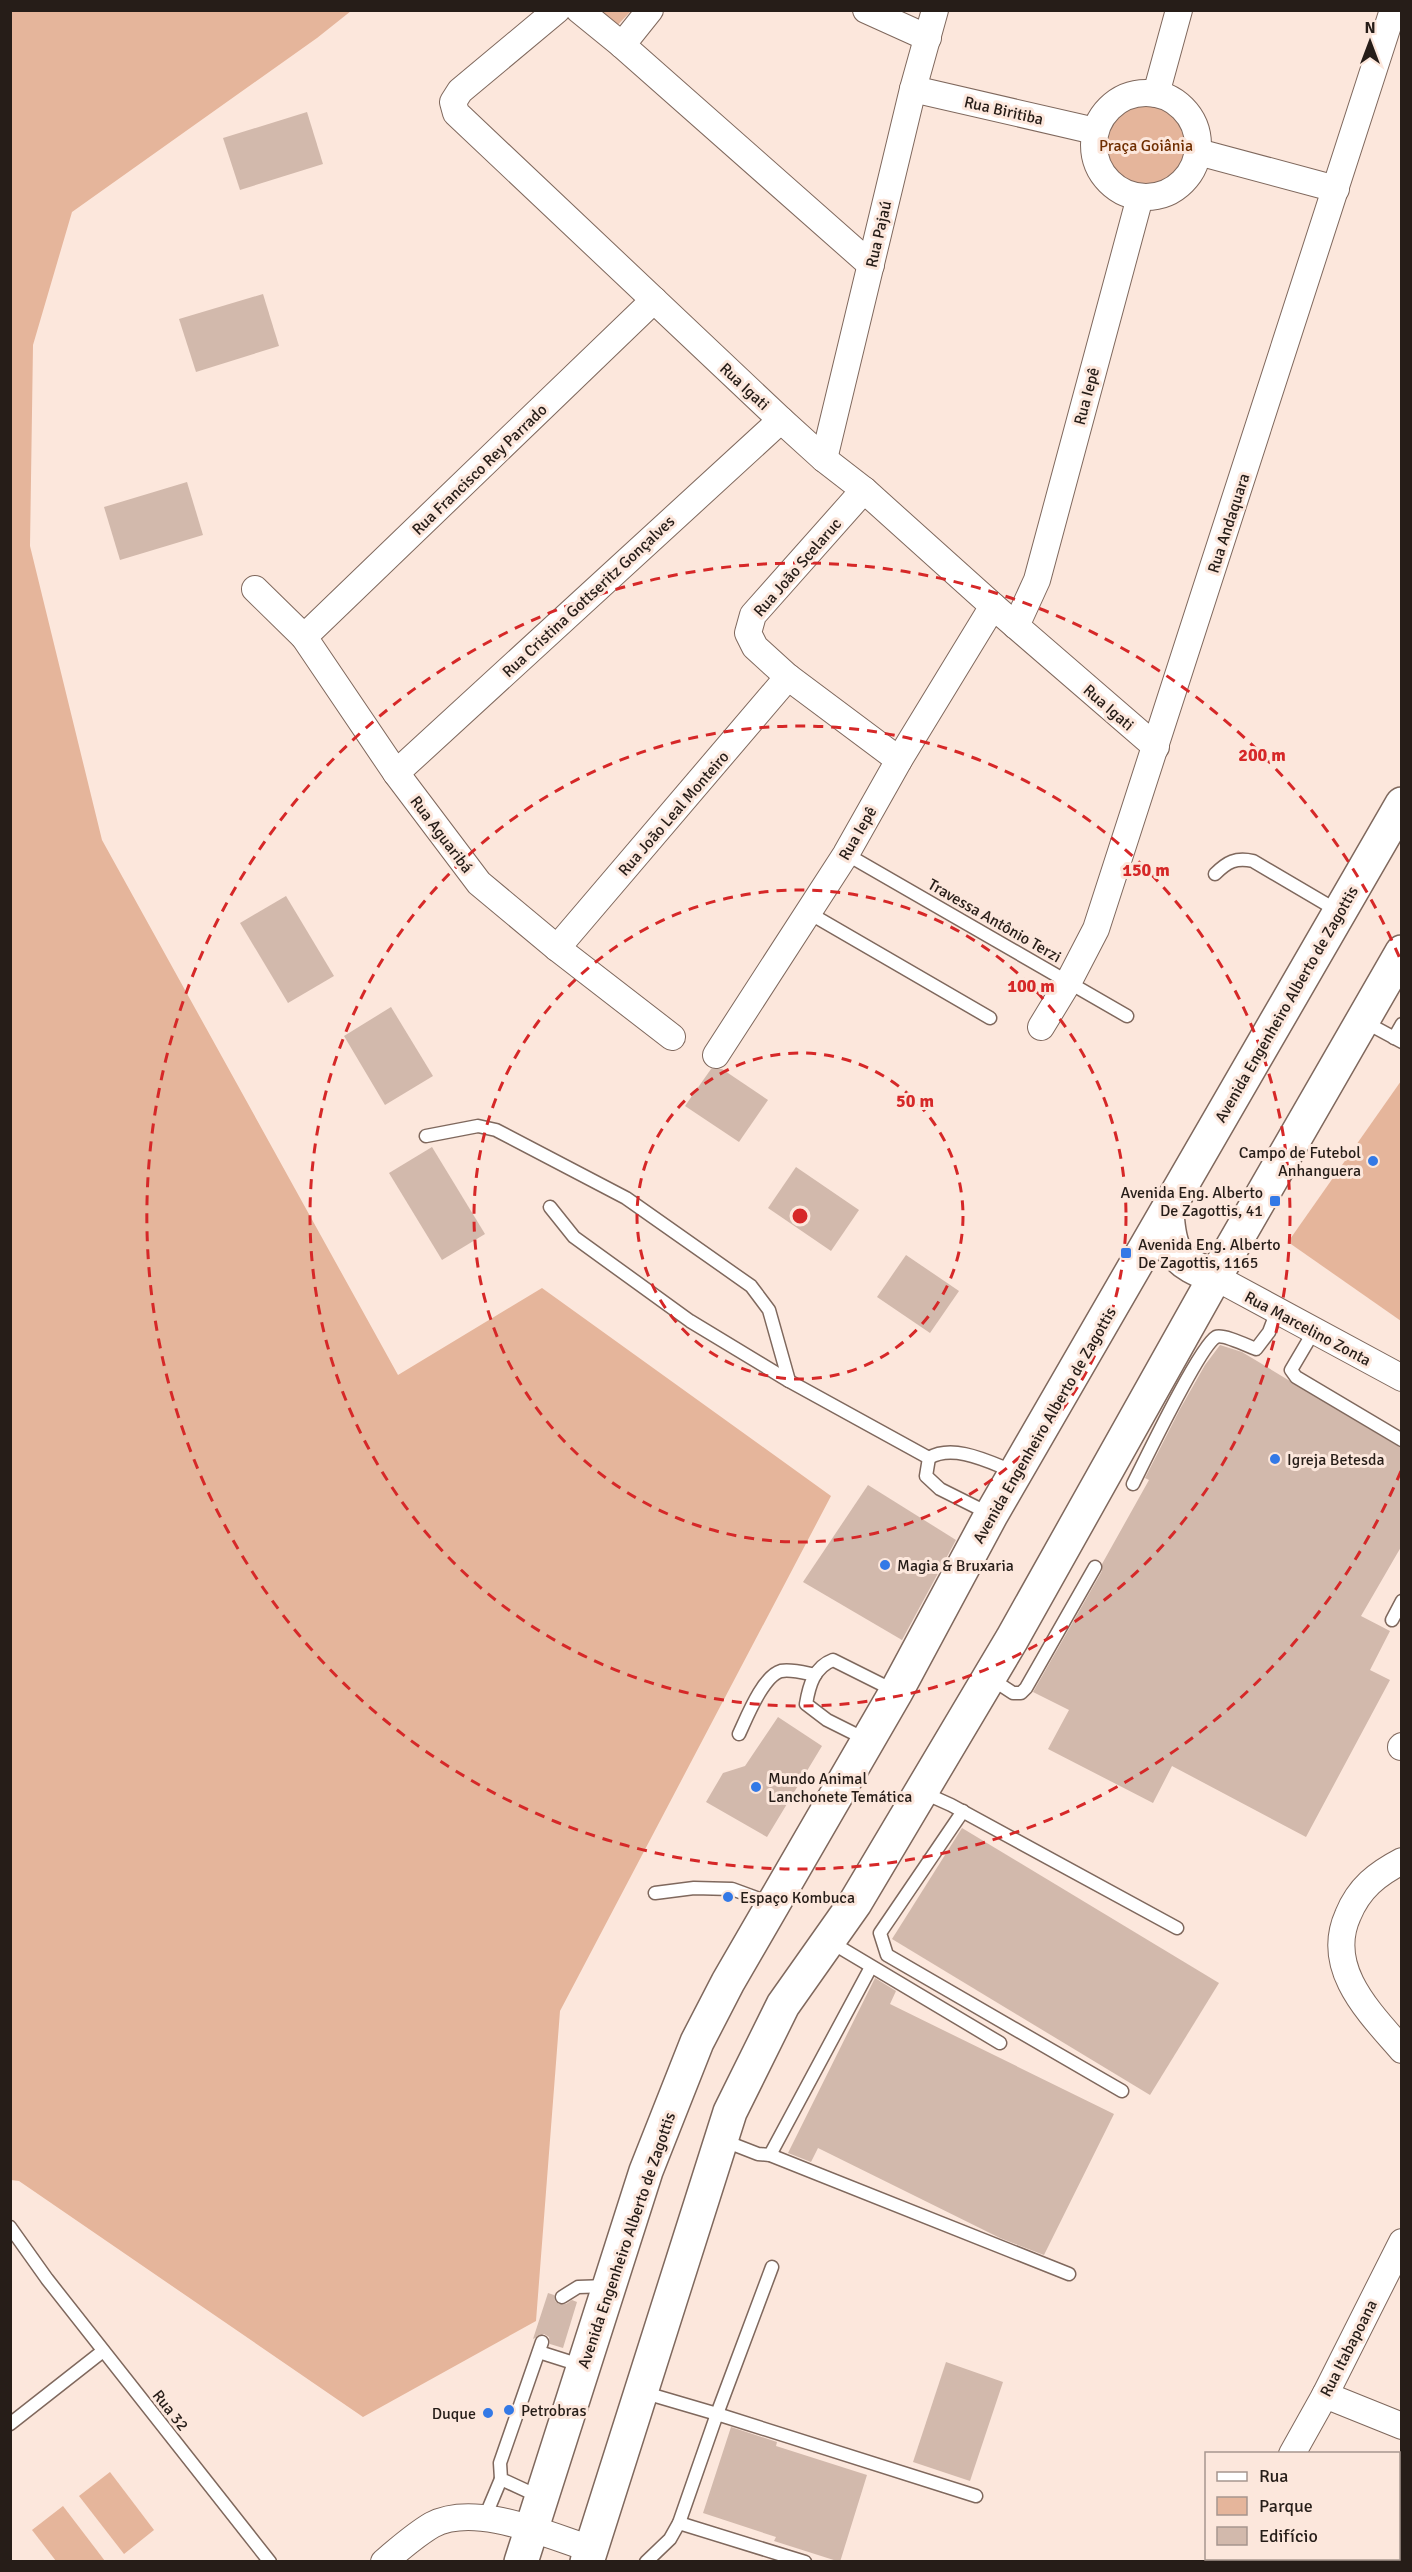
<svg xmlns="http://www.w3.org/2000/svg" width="1412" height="2572" font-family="Signika,sans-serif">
  <rect width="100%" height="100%" fill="#fce7dc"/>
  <g fill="#e5b59b">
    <polygon points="10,11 351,11 317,38 72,212 33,345 30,546 102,840 398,1375 542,1288 831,1496 560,2011 536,2321 363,2417 19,2181 11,2180"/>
    <polygon points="594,11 631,11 612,31"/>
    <circle cx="1146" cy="145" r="52"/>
    <polygon points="1401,1081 1401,1321 1288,1242"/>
    <polygon points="110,2472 154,2530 124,2554 79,2496"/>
    <polygon points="63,2506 105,2561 56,2561 32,2530"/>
  </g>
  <g fill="#d2b9ac">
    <polygon points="307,112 323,164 240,190 223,138"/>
    <polygon points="263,294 279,346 196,372 179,319"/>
    <polygon points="187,482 203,535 120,560 104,507"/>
    <polygon points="286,896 334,976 288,1003 240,923"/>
    <polygon points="391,1007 433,1076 385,1105 344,1036"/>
    <polygon points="711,1069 722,1069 768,1100 739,1142 685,1106"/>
    <polygon points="432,1147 485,1234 442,1260 389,1173"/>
    <polygon points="796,1167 859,1210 831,1251 768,1208"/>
    <polygon points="906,1255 959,1291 930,1333 877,1297"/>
    <polygon points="1220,1345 1242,1352 1401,1448 1401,1547 1361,1616 1390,1631 1370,1670 1390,1680 1306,1837 1172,1766 1153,1803 1048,1749 1069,1710 1033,1692 1102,1571 1102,1564 1149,1480 1145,1478 1180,1409 1205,1365"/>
    <polygon points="868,1485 956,1540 902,1640 803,1582"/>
    <polygon points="778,1717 822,1746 767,1837 706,1802 723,1773 745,1766"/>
    <polygon points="962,1828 1219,1983 1150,2095 892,1939"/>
    <polygon points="875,1978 896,1991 890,2004 1114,2114 1044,2255 1000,2238 818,2148 811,2162 788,2153"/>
    <polygon points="548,2293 554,2295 555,2301 559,2304 566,2304 572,2300 577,2302 563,2348 550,2344 549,2337 544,2334 533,2339"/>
    <polygon points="946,2362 1003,2382 970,2481 913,2462"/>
    <polygon points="731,2427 777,2442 776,2446 867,2475 840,2562 774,2541 776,2537 703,2513"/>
  </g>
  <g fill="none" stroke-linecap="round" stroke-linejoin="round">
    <defs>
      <g id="lane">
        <polyline points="846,854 1127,1016"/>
        <path d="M1215,874C1227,862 1236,857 1253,861L1338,911"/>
        <polyline points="809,913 990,1018"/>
        <polyline points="1363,1021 1402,1042"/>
        <polyline points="1394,1038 1402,1024"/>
        <polyline points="426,1136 478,1126 496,1130 626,1198 751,1286 769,1310 789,1381"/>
        <polyline points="550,1207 574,1237 690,1321 789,1381 929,1458"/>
        <polyline points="1314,1331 1291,1370 1296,1377 1402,1440"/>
        <path d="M1133,1484C1145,1460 1200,1346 1216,1337C1223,1334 1248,1346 1256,1349L1269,1332L1277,1311"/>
        <path d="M990,1514L940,1489L926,1476L929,1458C954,1443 991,1463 1015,1472"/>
        <polyline points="1392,1620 1402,1601"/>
        <polyline points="990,1678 1013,1693 1021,1693 1026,1688 1095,1567"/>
        <path d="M739,1734C747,1717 763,1676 781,1671C792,1669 805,1673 815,1675"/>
        <path d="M867,1740L827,1720L806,1704C809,1686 814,1667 833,1660L895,1691"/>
        <polyline points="922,1792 951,1805 1177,1928"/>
        <polyline points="963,1811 880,1933 887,1955 1122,2091"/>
        <polyline points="655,1893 694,1888 732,1889 773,1904"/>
        <polyline points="829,1941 1000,2043"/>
        <polyline points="722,2140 758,2154 770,2155 1069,2274"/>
        <polyline points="770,2155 871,1967"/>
        <polyline points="10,2227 47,2279 270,2562"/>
        <polyline points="562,2297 578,2287 608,2286"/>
        <polyline points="539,2352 583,2366"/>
        <polyline points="642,2392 717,2414 772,2267"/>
        <polyline points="10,2424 103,2351"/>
        <polyline points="540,2497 501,2479 500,2463 542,2342"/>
        <polyline points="485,2517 501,2479"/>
        <polyline points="679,2523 805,2562"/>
        <polyline points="646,2562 670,2539 679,2523 717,2414 976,2496"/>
      </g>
      <g id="street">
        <polyline points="557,10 460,91 453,102 456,113 781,420 824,459 864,490 993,606 1156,747"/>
        <polyline points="579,10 622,45 871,265"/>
        <polyline points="866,10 928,38"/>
        <polyline points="622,45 650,10"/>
        <polyline points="913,89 1095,131"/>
        <circle cx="1146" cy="145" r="52"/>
        <polyline points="1156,94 1179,10"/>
        <polyline points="1198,152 1336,189"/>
        <polyline points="824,459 913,89 935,10"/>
        <polyline points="864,490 753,615 748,633 755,647 788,677 899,760"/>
        <polyline points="255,589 304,637 396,773 479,883 557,948 672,1037"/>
        <polyline points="1016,626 1037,580 1140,197"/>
        <polyline points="304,637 654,300"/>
        <polyline points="396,773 781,420"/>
        <polyline points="557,948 788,677"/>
        <polyline points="1041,1027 1069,981 1096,929 1393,10"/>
        <polyline points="716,1055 846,854 899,760 993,606"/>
        <polyline points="1215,1277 1402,1378"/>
        <polyline points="1401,1747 1402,1746"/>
        <path d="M1402,1861C1377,1874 1359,1888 1348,1915C1324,1968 1369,2012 1402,2050"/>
        <polyline points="1325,2395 1402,2426"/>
        <polyline points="1292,2454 1325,2395 1402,2242"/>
        <path d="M384,2562C399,2549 415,2535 432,2525C475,2502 547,2535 591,2549"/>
      </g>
      <g id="secondary">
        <path d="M1167,1213C1170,1255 1176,1261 1215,1277"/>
        <polyline points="521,2562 646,2171 697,2042 728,1982 896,1692 991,1515 1402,804"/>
        <polyline points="587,2562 730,2112 783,2005 855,1903 1012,1639 1215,1277 1402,952"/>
      </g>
    </defs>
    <use href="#lane" stroke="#7f685d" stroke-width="15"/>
    <use href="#street" stroke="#7f685d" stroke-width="28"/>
    <use href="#secondary" stroke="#7f685d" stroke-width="36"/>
    <use href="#lane" stroke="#fff" stroke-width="12"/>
    <use href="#street" stroke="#fff" stroke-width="26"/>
    <use href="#secondary" stroke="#fff" stroke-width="33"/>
  </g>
  <g fill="none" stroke="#d62828" stroke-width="3" stroke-dasharray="10 8">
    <circle cx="800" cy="1216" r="163"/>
    <circle cx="800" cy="1216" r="326"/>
    <circle cx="800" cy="1216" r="490"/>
    <path d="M1401 1471A653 653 0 1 1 1401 961"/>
  </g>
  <g fill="#3379e6" stroke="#fce7dc" stroke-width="2">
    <circle cx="1373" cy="1161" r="6"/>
    <rect x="1269" y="1195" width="12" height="12" rx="3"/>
    <rect x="1120" y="1247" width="12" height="12" rx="3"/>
    <circle cx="1275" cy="1459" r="6"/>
    <circle cx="885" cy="1565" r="6"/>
    <circle cx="756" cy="1787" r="6"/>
    <circle cx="728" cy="1897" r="6"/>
    <circle cx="509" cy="2410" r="6"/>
    <circle cx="488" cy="2413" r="6"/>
  </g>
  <g text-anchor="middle" stroke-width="6" stroke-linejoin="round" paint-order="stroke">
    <g font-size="16" fill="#261d18" stroke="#fce7dc">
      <text transform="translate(1004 110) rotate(13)" y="6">Rua Biritiba</text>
      <text transform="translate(878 234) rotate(-77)" y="6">Rua Pajaú</text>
      <text transform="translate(745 386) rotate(43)" y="6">Rua Igati</text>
      <text transform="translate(1086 396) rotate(-75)" y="6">Rua Iepê</text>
      <text transform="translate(479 469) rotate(-44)" y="6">Rua Francisco Rey Parrado</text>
      <text transform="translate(1228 523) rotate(-72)" y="6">Rua Andaquara</text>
      <text transform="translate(797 567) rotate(-49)" y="6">Rua João Scelaruc</text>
      <text transform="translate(588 596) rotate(-43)" y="6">Rua Cristina Gottseritz Gonçalves</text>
      <text transform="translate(1109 707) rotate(41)" y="6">Rua Igati</text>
      <text transform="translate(673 813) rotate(-49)" y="6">Rua João Leal Monteiro</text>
      <text transform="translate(857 833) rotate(-60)" y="6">Rua Iepê</text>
      <text transform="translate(442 834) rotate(53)" y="6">Rua Aguaribá</text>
      <text transform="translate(995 920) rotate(30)" y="6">Travessa Antônio Terzi</text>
      <text transform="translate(1286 1004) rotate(-60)" y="6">Avenida Engenheiro Alberto de Zagottis</text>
      <text transform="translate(1308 1328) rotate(28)" y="6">Rua Marcelino Zonta</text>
      <text transform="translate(1044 1425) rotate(-60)" y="6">Avenida Engenheiro Alberto de Zagottis</text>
      <text transform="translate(626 2240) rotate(-71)" y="6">Avenida Engenheiro Alberto de Zagottis</text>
      <text transform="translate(1348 2348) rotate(-63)" y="6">Rua Itabapoana</text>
      <text transform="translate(171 2410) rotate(52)" y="6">Rua 32</text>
    </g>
    <g font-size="16" fill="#6f2e00" stroke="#fce7dc">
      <text x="1146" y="151">Praça Goiânia</text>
    </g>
    <g font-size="16" fill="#261d18" stroke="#fce7dc" text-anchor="start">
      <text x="1361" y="1158" text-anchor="end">Campo de Futebol<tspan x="1361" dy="18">Anhanguera</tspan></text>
      <text x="1263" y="1198" text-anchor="end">Avenida Eng. Alberto<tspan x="1263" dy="18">De Zagottis, 41</tspan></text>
      <text x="1138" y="1250">Avenida Eng. Alberto<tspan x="1138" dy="18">De Zagottis, 1165</tspan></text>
      <text x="1287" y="1465">Igreja Betesda</text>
      <text x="897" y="1571">Magia &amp; Bruxaria</text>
      <text x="768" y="1784">Mundo Animal<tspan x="768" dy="18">Lanchonete Temática</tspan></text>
      <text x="740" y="1903">Espaço Kombuca</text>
      <text x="521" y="2416">Petrobras</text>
      <text x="476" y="2419" text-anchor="end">Duque</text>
    </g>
  </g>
  <circle cx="800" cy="1216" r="9" fill="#d62828" stroke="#fce7dc" stroke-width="3"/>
  <g font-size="18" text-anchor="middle" font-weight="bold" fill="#d62828" stroke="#fce7dc" stroke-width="6" stroke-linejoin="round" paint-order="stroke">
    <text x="1262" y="761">200 m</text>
    <text x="1146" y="876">150 m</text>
    <text x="1031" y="992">100 m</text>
    <text x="915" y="1107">50 m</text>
  </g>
  <rect width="1412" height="2572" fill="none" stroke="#261d18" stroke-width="24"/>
  <rect x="1205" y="2452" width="195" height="108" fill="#fce7dc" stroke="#a6968e" stroke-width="1.5"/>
  <rect x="1217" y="2472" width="30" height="9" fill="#ffffff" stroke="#a6968e" stroke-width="1.5"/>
  <text x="1259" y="2482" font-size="18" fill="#261d18">Rua</text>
  <rect x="1217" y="2497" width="30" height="18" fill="#e5b59b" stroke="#a6968e" stroke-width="1.5"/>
  <text x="1259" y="2512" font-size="18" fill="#261d18">Parque</text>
  <rect x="1217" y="2527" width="30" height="18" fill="#d2b9ac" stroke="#a6968e" stroke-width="1.5"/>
  <text x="1259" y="2542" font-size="18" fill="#261d18">Edifício</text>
  <g transform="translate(1370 42)" stroke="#fce7dc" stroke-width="4.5" paint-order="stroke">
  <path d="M0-4.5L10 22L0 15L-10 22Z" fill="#261d18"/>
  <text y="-9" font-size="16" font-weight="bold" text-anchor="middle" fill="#261d18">N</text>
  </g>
</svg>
